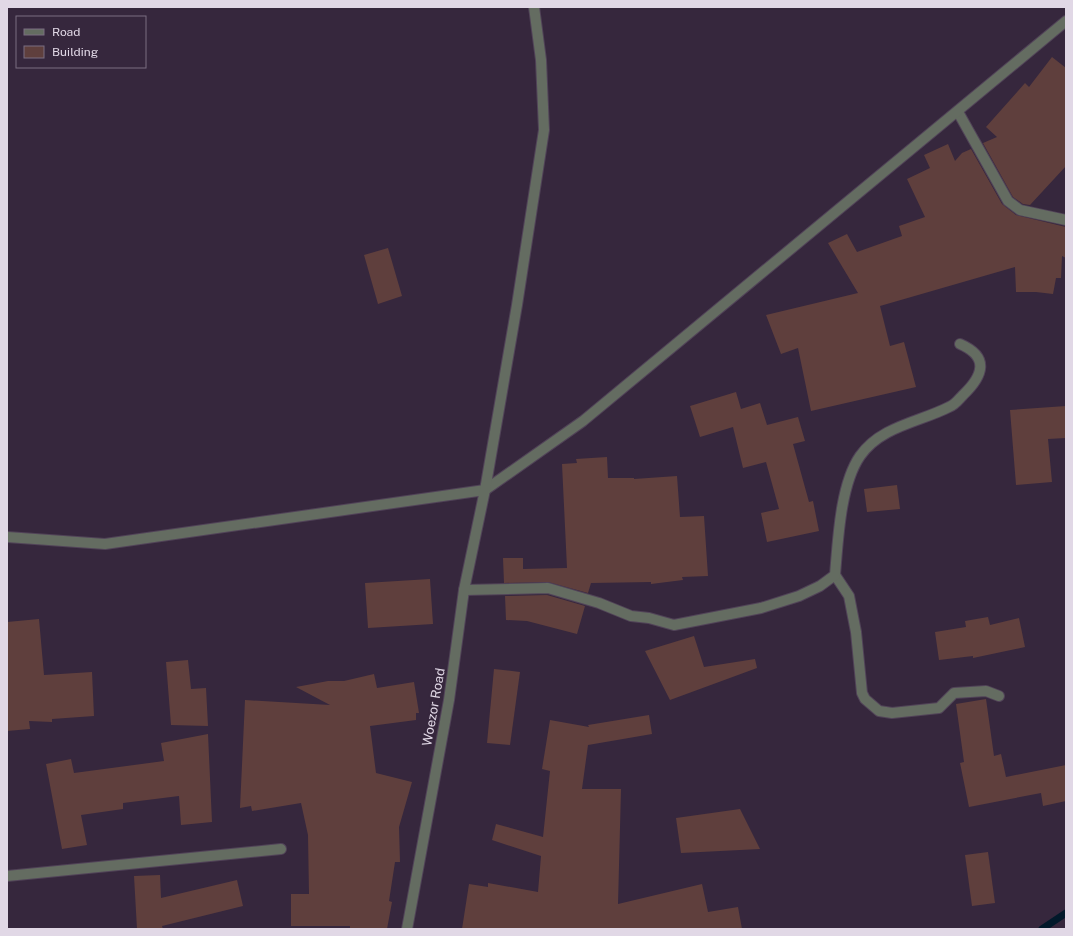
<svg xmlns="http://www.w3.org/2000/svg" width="1073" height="936" font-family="'Public Sans',sans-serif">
  <rect width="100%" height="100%" fill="#36273d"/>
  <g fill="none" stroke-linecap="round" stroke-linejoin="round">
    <polyline stroke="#02192b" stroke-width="7" points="1042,929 1066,913"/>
  </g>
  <g fill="#5f3f3d">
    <polygon points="1052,57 1066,68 1066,166 1030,205 1023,204 1013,197 983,143 997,137 986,127 1025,83 1029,87"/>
    <polygon points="948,144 955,161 962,153 971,149 1002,204 1016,215 1066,227 1066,258 1062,256 1061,278 1056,278 1053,294 1036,292 1016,292 1015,267 880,306 890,346 904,342 916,387 811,411 798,348 781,354 766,315 858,293 828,243 847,234 857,252 902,236 899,226 925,217 907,179 930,168 924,155"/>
    <polygon points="388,248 402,296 378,304 364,255"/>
    <polygon points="736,392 741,409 760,403 767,425 798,417 805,441 793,444 809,502 813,501 819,531 767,542 761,513 779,509 766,462 743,468 733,427 700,437 690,406"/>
    <polygon points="1066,406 1066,438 1048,439 1052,482 1016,485 1010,410"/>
    <polygon points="607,457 608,478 634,478 634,479 677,476 680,517 704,516 708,576 682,577 683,580 651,584 651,582 591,583 588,593 548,582 504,583 503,558 523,558 523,569 567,568 562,464 577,463 576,459"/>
    <polygon points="897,485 900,509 867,512 864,489"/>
    <polygon points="430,579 433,624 368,628 365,583"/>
    <polygon points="547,595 585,606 577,634 527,621 506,620 505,596"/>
    <polygon points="988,617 990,625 1019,618 1025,647 973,658 973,656 939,660 935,632 966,627 965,621"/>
    <polygon points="39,619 44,675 92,672 94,716 52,719 52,722 29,721 30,729 7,731 7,622"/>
    <polygon points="694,636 704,667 755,659 757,668 670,700 645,651"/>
    <polygon points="188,660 191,689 206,688 208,726 171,725 166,662"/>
    <polygon points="494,669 520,672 510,745 487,743"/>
    <polygon points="374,674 377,688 414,682 419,713 416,713 416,720 370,726 376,773 412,782 399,827 400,862 395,862 389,901 392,902 387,929 350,929 350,926 291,926 291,894 309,894 308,835 301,803 252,811 251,806 240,808 245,700 330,705 296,687 328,681 344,681"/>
    <polygon points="986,699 994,756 1001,754 1006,777 1066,765 1066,801 1043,806 1041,793 969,807 960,763 964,762 956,704"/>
    <polygon points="649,715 652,734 588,745 582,789 621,789 618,904 702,884 708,912 738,907 742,929 462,929 469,884 488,887 488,883 538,892 541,856 492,840 496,824 543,837 550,771 542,769 550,720 589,727 588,725"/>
    <polygon points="208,734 212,822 181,825 179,796 123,803 123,809 81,815 87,845 62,849 46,764 71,759 74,773 164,761 161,743"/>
    <polygon points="740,809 760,849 681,853 676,818"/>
    <polygon points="988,852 995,903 972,906 965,855"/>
    <polygon points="160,875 161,898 237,880 243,906 162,926 163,929 137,929 134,876"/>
  </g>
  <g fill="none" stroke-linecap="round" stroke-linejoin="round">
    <defs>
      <g id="minor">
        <polyline points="958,112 1008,201 1020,210 1066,220"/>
        <polyline points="7,537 105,544 485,490 583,421 1066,21"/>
        <polyline points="835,575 849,596 856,632 862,693 865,699 879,711 892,713 939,708 954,693 986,691 999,696"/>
        <path d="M464,590L548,588L599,603L631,616L649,618L674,625L761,608L799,596L820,586L835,575C838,541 840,485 860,456C881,426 920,422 949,407C955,405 959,399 963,395C983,376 990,357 960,344"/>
        <polyline points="7,876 281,849"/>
        <polyline points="407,929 449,700 464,590 485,490 517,305 544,130 541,60 534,7"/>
      </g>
    </defs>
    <use href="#minor" stroke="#514358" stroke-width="12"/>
    <use href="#minor" stroke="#646c61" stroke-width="10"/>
  </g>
  <g text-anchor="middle" stroke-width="4" stroke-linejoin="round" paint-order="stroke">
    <g font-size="13" fill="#e1d8e6" stroke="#36273d">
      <text transform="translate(433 707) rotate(-80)" y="5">Woezor Road</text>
    </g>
  </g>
  <rect width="1073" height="936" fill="none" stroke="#e1d8e6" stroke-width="16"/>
  <rect x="16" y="16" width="130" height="52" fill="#36273d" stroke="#7a6e81"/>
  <rect x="24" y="29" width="20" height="6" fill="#646c61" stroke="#7a6e81"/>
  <text x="52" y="36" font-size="12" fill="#e1d8e6">Road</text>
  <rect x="24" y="46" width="20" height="12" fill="#5f3f3d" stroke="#7a6e81"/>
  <text x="52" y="56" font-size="12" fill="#e1d8e6">Building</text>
</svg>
